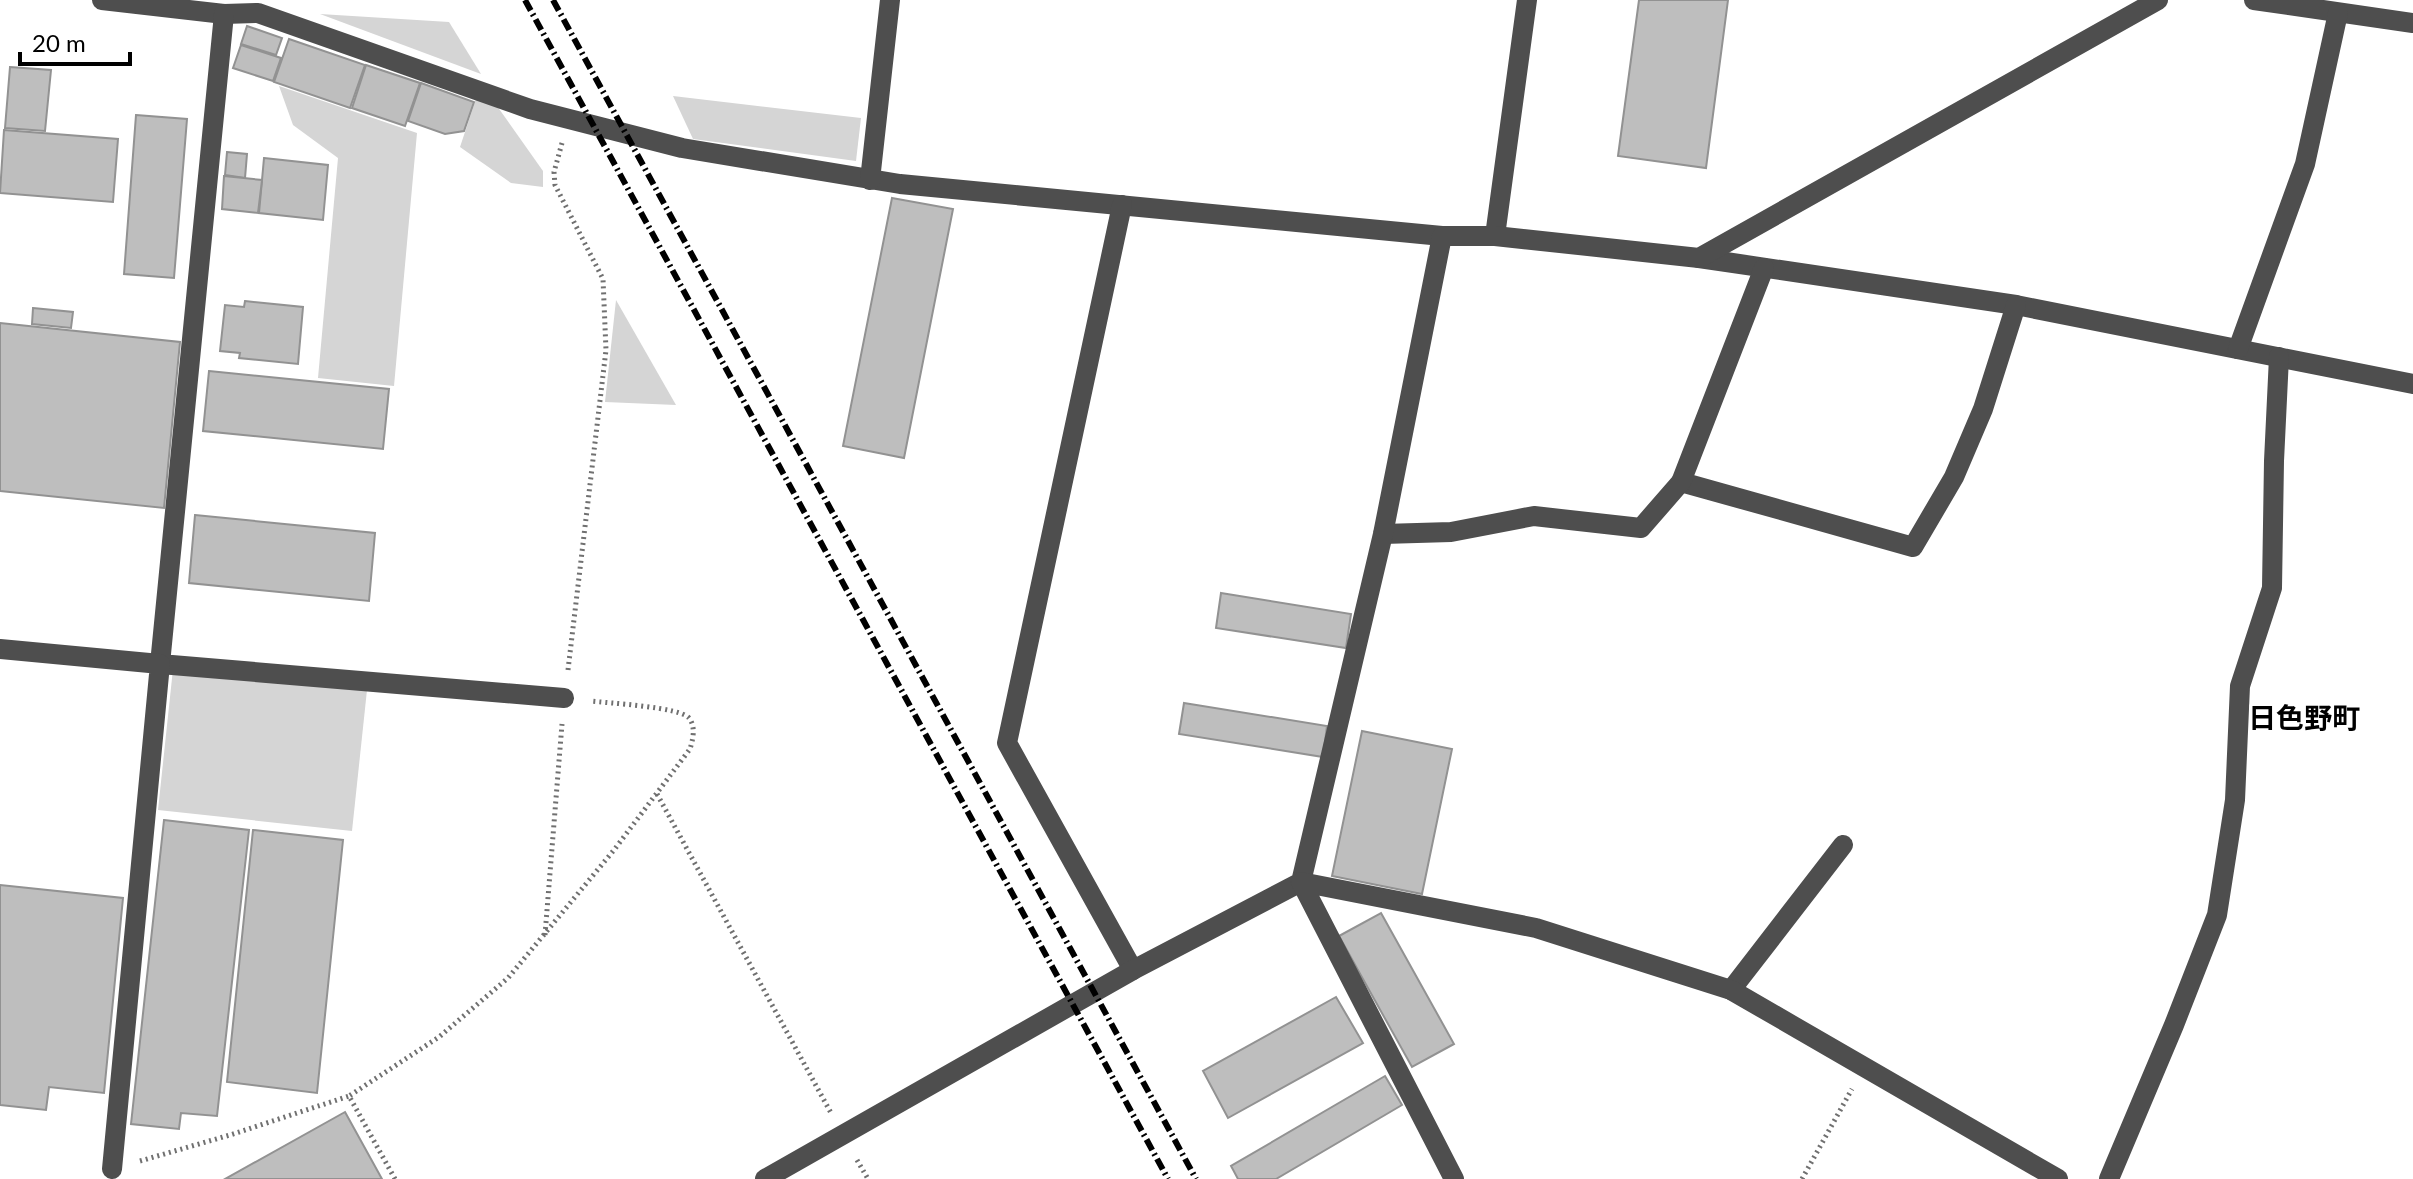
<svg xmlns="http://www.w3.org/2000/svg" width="2413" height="1179" font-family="Lato,'Noto Sans JP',sans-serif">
  <rect width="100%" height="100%" fill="#fff"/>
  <g fill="#d5d5d5">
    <polygon points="320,14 449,22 481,74"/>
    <polygon points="279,86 417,133 394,386 318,378 338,158 293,125"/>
    <polygon points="673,96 861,118 856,161 693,139"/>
    <polygon points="476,99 497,106 543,171 543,187 511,183 460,147"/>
    <polygon points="616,300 676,405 605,402"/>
    <polygon points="173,669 367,690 352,831 158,810"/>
  </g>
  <g fill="#bebebe" stroke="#929292" stroke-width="2">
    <polygon points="1639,0 1728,0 1706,168 1618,156"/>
    <polygon points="247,26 282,38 276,55 241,44"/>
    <polygon points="289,39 365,65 350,108 274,82"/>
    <polygon points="241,45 281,58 273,81 233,68"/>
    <polygon points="366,65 420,83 405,126 352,108"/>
    <polygon points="10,67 51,70 45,131 5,128"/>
    <polygon points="421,83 474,102 464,131 445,134 408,121"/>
    <polygon points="136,115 187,119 174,278 124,274"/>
    <polygon points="4,130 118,139 113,202 0,193"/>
    <polygon points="227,152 247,154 245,178 225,175"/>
    <polygon points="264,158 328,165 323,220 259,213"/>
    <polygon points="224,176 262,180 258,213 222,209"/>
    <polygon points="892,198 953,209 904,458 843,446"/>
    <polygon points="245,301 303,307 298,364 239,358 240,353 220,351 225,305 244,307"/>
    <polygon points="33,308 73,312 71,328 32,324"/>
    <polygon points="0,323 180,342 164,508 0,491"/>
    <polygon points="209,371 389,389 383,449 203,431"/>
    <polygon points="195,515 375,533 369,601 189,583"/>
    <polygon points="1221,593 1351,614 1346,648 1216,628"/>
    <polygon points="1184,703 1327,726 1323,757 1179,734"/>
    <polygon points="1362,731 1452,749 1422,894 1332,876"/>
    <polygon points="164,820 249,830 217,1116 181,1113 179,1129 131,1124"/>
    <polygon points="253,830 343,840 317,1093 227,1082"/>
    <polygon points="0,885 123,898 104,1093 49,1087 46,1110 0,1105"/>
    <polygon points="1381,913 1454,1044 1412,1067 1339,936"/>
    <polygon points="1336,997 1363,1043 1228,1118 1203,1071"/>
    <polygon points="1385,1076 1402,1105 1276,1179 1238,1179 1231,1166"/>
    <polygon points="345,1112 382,1179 225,1179"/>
  </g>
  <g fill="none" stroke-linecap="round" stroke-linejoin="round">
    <g stroke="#707070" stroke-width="5" stroke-dasharray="2 4" stroke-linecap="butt">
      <polyline points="562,143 554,172 555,185 603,279 606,350 568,670"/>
      <polyline points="657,794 831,1113"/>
      <polyline points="545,935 562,724"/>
      <polyline points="857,1160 868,1179"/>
      <polyline points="140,1161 230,1135 349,1096"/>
      <path d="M395,1179L349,1096L439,1037L508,978L614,850L690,749C693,739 696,727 689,718C680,707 608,703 590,701"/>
      <polyline points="1802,1179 1852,1089"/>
    </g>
    <g stroke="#4e4e4e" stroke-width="20">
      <polyline points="102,0 224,14 258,13 530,109 682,148 900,184 1442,236"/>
      <polyline points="2254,0 2413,23"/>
      <polyline points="224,14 160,664 564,698"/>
      <polyline points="870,180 890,0"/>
      <polyline points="1122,205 1007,743 1133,970"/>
      <polyline points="1495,236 1527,0"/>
      <polyline points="1699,258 2016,305 2413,384"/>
      <polyline points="2238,349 2305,164 2338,13"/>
      <polyline points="1681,482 1913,547 1954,477 1983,409 2016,305"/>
      <polyline points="1383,534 1451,532 1534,516 1641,528 1681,482 1764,268"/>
      <polyline points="0,649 160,664 112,1169"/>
      <polyline points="1731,990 1843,845"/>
      <polyline points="765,1179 1133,970 1301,882 1383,534 1442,236 1495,236 1699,258 2158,0"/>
      <polyline points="1454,1179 1301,882 1536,928 1731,990 2058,1179"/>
      <polyline points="2109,1179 2174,1025 2217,915 2235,800 2240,686 2272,588 2274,461 2279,357"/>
    </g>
    <g stroke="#000" stroke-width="6" stroke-dasharray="12 4 2 4" stroke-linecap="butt">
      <polyline points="525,0 1168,1179"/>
      <polyline points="553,0 1196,1179"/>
    </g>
  </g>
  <g text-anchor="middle" stroke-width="6" stroke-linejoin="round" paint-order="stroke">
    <g font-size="28" font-weight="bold" fill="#000" stroke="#fff">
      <text x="2304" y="728">日色野町</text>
    </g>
  </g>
  <path d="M20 52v12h110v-12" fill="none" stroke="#000000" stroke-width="4"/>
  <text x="32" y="52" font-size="24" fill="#000000" stroke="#ffffff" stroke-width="6" paint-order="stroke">20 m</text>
</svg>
